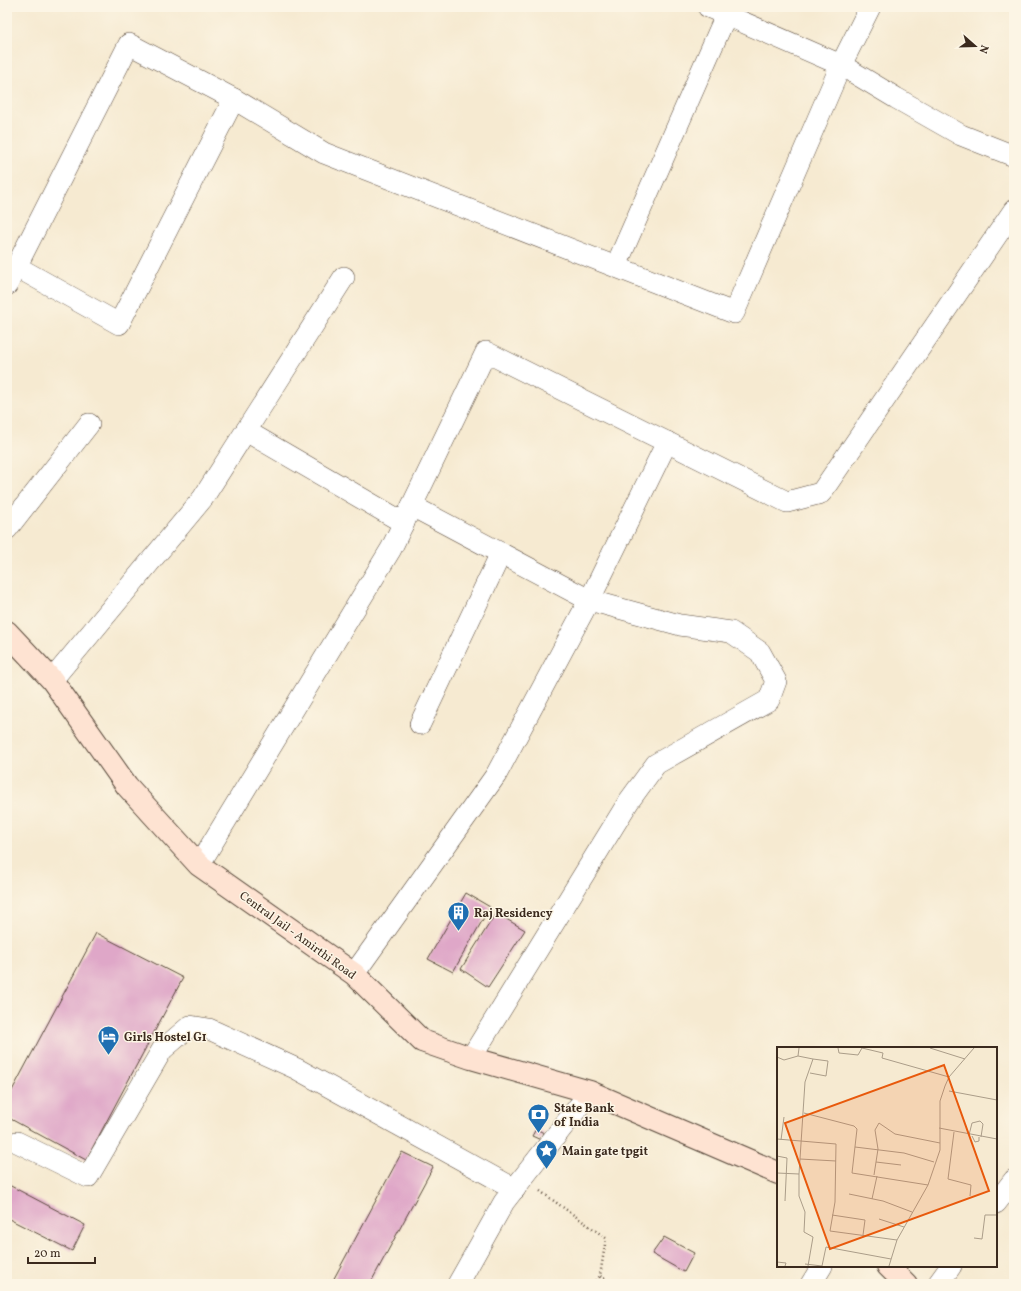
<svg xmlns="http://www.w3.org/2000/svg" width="1021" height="1291" font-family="Vollkorn,serif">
  <rect width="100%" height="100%" fill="#fcf5e5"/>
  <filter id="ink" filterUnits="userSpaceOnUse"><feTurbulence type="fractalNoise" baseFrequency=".025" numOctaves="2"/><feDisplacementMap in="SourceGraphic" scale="8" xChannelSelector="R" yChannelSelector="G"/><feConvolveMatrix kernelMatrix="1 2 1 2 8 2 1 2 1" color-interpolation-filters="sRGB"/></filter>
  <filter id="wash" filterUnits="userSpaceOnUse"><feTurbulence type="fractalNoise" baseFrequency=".012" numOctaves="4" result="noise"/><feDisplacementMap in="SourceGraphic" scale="16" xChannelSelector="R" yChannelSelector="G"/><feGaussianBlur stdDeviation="0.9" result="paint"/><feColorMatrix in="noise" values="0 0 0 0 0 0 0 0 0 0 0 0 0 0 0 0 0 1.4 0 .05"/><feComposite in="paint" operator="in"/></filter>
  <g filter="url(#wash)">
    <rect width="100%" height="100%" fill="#f6ead1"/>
    <g id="blocks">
      <g fill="#dfa7c8">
        <polygon points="466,893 490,907 453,972 428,959"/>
        <polygon points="496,913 525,930 488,987 461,969"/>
        <polygon points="96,933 183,978 86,1160 7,1117 7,1100"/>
        <polygon points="536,1129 544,1133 541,1140 532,1136"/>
        <polygon points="402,1152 433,1167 370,1284 331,1284"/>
        <polygon points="7,1184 85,1225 72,1251 7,1218"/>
        <polygon points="664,1237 694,1253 684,1272 652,1254"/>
      </g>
    </g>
  </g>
  <g filter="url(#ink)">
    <use href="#blocks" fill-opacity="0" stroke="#574739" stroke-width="1"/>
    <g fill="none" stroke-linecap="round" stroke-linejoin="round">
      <defs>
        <g id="street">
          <polyline points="708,7 841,65 896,98 961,135 1014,156"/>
          <polyline points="616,266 726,15"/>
          <polyline points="17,267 119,324 234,99"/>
          <polyline points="7,285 129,44 234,99 324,153 734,313 841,65 870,7"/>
          <polyline points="246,431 404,523"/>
          <polyline points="412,506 589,600 680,625 731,632 760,652 776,681 769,700 656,764 629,801 471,1058"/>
          <polyline points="7,529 89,424"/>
          <polyline points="52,680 203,498 344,277"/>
          <polyline points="420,724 501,553"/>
          <polyline points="199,865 391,549 486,352 787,502 821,493 1014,210"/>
          <polyline points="354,974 496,775 592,595 667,442"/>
          <polyline points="17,1142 88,1177 162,1050 190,1026 209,1029 297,1069 515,1189"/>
          <polyline points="996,1203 1014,1180"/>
          <polyline points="458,1284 504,1202 590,1092"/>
          <polyline points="811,1284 822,1266"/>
          <polyline points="938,1284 951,1266"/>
        </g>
        <g id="secondary">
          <polyline points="7,632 52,680 127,786 199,865 354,974 422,1041 471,1058 590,1092 778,1173"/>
          <polyline points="888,1266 906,1284"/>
        </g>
      </defs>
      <use href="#street" stroke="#574739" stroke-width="22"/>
      <use href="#secondary" stroke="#574739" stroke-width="24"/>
      <g stroke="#574739" stroke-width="2.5" stroke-dasharray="1 3" stroke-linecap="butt">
        <polyline points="540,1191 606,1238 600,1276 615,1284"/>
        <polyline points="594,1284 600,1276"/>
      </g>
      <use href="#street" stroke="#fff" stroke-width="21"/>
      <use href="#secondary" stroke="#fee3d2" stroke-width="22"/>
    </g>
  </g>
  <defs>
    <symbol id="building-pin" viewBox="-11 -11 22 30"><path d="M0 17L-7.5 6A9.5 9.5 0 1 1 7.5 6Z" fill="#1f6fb2" stroke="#fcf5e5"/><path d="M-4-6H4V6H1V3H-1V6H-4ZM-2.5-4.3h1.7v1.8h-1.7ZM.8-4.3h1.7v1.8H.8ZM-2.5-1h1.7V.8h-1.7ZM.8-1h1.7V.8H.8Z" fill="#fff"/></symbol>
    <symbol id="hotel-pin" viewBox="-11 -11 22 30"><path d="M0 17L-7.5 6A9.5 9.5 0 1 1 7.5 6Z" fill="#1f6fb2" stroke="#fcf5e5"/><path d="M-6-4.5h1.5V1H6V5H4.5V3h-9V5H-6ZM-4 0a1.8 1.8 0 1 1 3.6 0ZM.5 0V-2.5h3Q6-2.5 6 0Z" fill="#fff"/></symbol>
    <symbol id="bank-pin" viewBox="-11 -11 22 30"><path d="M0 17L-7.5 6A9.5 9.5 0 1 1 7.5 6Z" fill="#1f6fb2" stroke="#fcf5e5"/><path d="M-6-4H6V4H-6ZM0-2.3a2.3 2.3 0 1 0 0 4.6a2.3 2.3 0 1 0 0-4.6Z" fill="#fff"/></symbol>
    <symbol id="sight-pin" viewBox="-11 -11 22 30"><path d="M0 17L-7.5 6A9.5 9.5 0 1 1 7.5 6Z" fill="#1f6fb2" stroke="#fcf5e5"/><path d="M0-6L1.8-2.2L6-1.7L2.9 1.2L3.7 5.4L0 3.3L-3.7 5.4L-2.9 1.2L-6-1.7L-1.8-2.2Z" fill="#fff"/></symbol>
  </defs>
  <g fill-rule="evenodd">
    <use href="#building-pin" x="446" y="900" width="25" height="34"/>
    <use href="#hotel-pin" x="96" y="1024" width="25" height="34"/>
    <use href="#bank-pin" x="526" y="1102" width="25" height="34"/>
    <use href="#sight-pin" x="534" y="1138" width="25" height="34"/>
  </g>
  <g text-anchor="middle" stroke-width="3" stroke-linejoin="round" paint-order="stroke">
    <g font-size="12" font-weight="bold" fill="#3b2a1e" stroke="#fcf5e5" text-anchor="start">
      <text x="474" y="917">Raj Residency</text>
      <text x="124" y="1041">Girls Hostel G1</text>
      <text x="554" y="1112">State Bank<tspan x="554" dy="14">of India</tspan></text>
      <text x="562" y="1155">Main gate tpgit</text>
    </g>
    <g font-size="12" fill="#3b2a1e" stroke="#fcf5e5">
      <text transform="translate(298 935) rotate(36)" y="4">Central Jail - Amirthi Road</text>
    </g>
  </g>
  <g transform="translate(777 1047)">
    <rect width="220" height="220" fill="#f6ead1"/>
    <path fill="none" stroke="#ab9d89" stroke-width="1" d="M22,1L21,9L36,12L28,35L22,127V149L28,165L27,185L36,190L31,219M61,1L62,6L81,8L85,1L106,6L105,11L172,30M153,1L188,12M0,10L7,13L21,9M33,26L49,29L51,14L36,12M172,44L220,53M27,66L77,79L80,82L75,126L151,138M162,81L220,92M177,85L171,132L194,138L193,149M192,88L195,76L203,74L206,77L204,90M195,89L198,95L202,94V90M0,92L59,97L58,155L53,184L120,193M4,93L7,70M78,100L127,106L157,115M0,109L10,111L8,154M23,112L59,114M99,115L124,118M0,126L22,127M97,128L101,102L98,83L102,76L118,87L163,96M72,147L106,154L135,165M95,152L100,129M55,168L88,173L86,188M102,172L127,180M197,191L205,192L208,168H220M0,215L9,216L8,219M28,217L45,219M45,219L49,200L114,212M112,219L120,193L151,138L163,103V54L168,39L172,30L197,1"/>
    <path fill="#e8590c" fill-opacity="0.15" stroke="#e8590c" stroke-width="2" d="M167,18L212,144L53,202L8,76Z"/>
    <rect width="220" height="220" fill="none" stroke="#3b2a1e" stroke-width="2"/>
  </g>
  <rect width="1021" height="1291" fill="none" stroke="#fcf5e5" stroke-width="24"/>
  <g transform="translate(975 46) rotate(110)" stroke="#fcf5e5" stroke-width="3" paint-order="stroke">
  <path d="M0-3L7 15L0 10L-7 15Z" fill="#3b2a1e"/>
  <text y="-6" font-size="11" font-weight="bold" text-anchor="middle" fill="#3b2a1e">N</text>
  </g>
  <path d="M28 1257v6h67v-6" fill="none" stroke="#3b2a1e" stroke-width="2"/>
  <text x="34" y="1257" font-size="12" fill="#3b2a1e" stroke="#fcf5e5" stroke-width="3" paint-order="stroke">20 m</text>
</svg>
